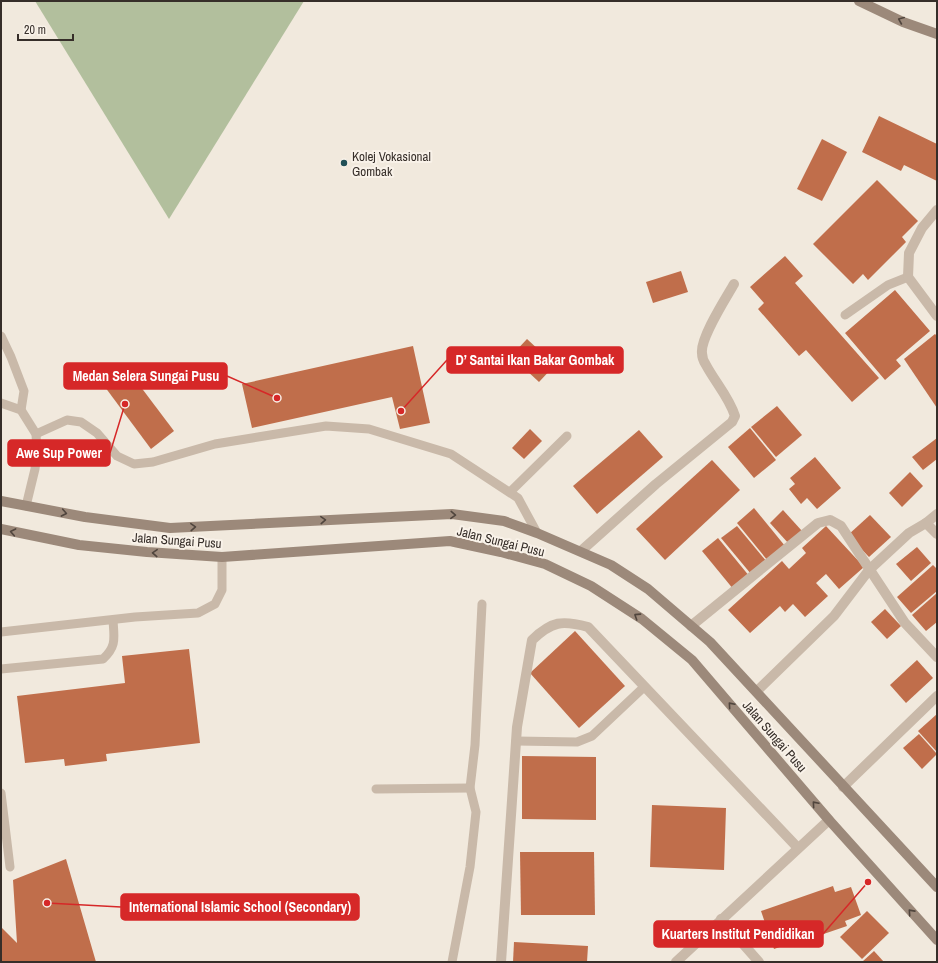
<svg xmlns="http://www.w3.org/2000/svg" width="938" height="963" font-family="'Archivo Narrow',sans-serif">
  <rect width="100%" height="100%" fill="#f1e9dd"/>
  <polygon fill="#b2bf9d" points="35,1 304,1 169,219"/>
  <g fill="#c06e4b">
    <polygon points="879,116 937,144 937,181 904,165 901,171 862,152"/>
    <polygon points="822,139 847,152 822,201 797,189"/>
    <polygon points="877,180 918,221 902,237 906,242 868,280 863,274 853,284 813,244"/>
    <polygon points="785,256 803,276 795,283 879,378 852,402 806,350 799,356 758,309 764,303 750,287"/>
    <polygon points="681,271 688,292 653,303 646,282"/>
    <polygon points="895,290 930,331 896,360 901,366 885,380 845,333"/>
    <polygon points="935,334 937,336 937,408 904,359"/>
    <polygon points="527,339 555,365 539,382 511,356"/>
    <polygon points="413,346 430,423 400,429 392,397 252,428 242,384"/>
    <polygon points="125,366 174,431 151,449 102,383"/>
    <polygon points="777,406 802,435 776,457 751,427"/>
    <polygon points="750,428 776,460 754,478 728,447"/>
    <polygon points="530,429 542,441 524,459 512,448"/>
    <polygon points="639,430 663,457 597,514 573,486"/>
    <polygon points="937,438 937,459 923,470 912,457"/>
    <polygon points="815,457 841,488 817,509 807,498 801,504 789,489 795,484 790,478"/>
    <polygon points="712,460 740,490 665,560 636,529"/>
    <polygon points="910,472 923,486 902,507 889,493"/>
    <polygon points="754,508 785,546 768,561 737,523"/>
    <polygon points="783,510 802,531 789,544 770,523"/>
    <polygon points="870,515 891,537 869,557 848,535"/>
    <polygon points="737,526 767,562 751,574 721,538"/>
    <polygon points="826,526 864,567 839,589 826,574 816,583 828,596 805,617 793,604 785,612 780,606 750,633 728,610 782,561 789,569 806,553 802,548"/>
    <polygon points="718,538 750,577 734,590 702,551"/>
    <polygon points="917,547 931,563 911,581 896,564"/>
    <polygon points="933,565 937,569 937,591 911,613 897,597"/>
    <polygon points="937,593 937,622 926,631 912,615"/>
    <polygon points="885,609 901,626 887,639 871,622"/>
    <polygon points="575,631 625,686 579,728 530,673"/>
    <polygon points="189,649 200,743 106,754 107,761 65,766 64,759 25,763 17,696 125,683 122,656"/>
    <polygon points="917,660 933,678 906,703 890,685"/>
    <polygon points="937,714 937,752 918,731"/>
    <polygon points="919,734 937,754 922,769 903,748"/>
    <polygon points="522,756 596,757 596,820 522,819"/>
    <polygon points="652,805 726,808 724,870 650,867"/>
    <polygon points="520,852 594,852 595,915 521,915"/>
    <polygon points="66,859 96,962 1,962 1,927 17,943 13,880"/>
    <polygon points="833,886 835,892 851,887 861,915 845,921 847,926 809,939 808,937 774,949 761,911"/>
    <polygon points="867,911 889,933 862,959 840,937"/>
    <polygon points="514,942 588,946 587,962 513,962"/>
    <polygon points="874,951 884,962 862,962"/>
  </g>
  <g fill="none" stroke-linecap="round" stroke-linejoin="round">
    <g stroke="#c9b9a9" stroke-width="9">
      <polyline points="845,315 888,285 908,277"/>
      <polyline points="1,336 11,357 24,391 21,410"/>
      <polyline points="1,403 21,410 36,434 37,453 35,469 26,506"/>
      <polyline points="36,434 67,420 81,422 97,433 117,456 134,464 153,462 215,444 326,426 369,429 451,454 518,498 537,533"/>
      <polyline points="510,492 567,436"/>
      <polyline points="1,632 135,617 198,613 215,604 222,590 222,557"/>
      <path d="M1,669L103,659C117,646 114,638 113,620"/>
      <polyline points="516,741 577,742 592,736 644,687"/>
      <polyline points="376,789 470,788"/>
      <polyline points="1,793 10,867"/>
      <polyline points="452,962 470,867 476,812 470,788 475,745 482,604"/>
    </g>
    <g stroke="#c9b9a9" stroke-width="10">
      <polyline points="937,210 922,228 909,253 908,277 937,316"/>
      <polyline points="926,523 937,534"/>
      <path d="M581,551L656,484L732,422L735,416C729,397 715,382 706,365C704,362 702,357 702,353C700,338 726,298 734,284"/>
      <polyline points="691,626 818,523 830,520 841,526 905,623 937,657"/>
      <polyline points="757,691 834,616 869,570 909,533 926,523 937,514"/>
      <polyline points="843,787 937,696"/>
      <polyline points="721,919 759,962"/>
      <path d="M501,962L517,727L532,640C552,621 562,620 588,627L798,848"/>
      <polyline points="676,962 829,820"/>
    </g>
    <g stroke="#9c897a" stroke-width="10">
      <polyline points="859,1 903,22 937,34"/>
      <polyline points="1,501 85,517 170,528 452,514 504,521 537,533 611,565 648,589 710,642 937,887"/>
      <polyline points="1,529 79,545 147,552 222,557 450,541 501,552 545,564 591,586 642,619 692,660 829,820 937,940"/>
    </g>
  </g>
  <defs><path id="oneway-chevron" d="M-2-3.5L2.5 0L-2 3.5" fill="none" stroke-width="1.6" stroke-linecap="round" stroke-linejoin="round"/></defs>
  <g stroke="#50453d">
    <use href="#oneway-chevron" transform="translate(901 20) rotate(-157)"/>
    <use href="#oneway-chevron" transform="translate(64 513) rotate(11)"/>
    <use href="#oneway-chevron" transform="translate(453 515) rotate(3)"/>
    <use href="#oneway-chevron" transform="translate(323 520) rotate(-3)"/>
    <use href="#oneway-chevron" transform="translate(193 527) rotate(-3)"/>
    <use href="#oneway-chevron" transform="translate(13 532) rotate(-169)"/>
    <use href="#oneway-chevron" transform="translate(155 553) rotate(-177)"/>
    <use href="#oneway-chevron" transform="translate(637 616) rotate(-147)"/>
    <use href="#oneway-chevron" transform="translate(731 705) rotate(-131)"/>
    <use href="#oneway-chevron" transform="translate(815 804) rotate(-131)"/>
    <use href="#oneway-chevron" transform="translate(911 912) rotate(-132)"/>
  </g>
  <circle fill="#204f56" stroke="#f9f2e9" stroke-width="1.5" cx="344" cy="163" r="4"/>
  <g text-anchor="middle" stroke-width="4" stroke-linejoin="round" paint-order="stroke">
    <g font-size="13" fill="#362e29" stroke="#f9f2e9" text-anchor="start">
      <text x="352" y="161">Kolej Vokasional<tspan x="352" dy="15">Gombak</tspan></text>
    </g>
    <g font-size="13" fill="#362e29" stroke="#f9f2e9">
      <text transform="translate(177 540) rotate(4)" y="5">Jalan Sungai Pusu</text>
      <text transform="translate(501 541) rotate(14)" y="5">Jalan Sungai Pusu</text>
      <text transform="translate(775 736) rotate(49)" y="5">Jalan Sungai Pusu</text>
    </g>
  </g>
  <path fill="none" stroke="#d62828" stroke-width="1.5" d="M401 411L447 360M277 398L227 376M125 404L110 453M47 903L121 907M868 882L823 934"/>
  <g fill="#d62828" stroke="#f9f2e9" stroke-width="1.5">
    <circle cx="401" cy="411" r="4"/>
    <circle cx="277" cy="398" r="4"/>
    <circle cx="125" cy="404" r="4"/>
    <circle cx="47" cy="903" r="4"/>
    <circle cx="868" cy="882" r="4"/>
  </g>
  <g fill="#d62828" stroke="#d62828" stroke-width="1.5">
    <rect x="447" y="347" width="176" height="26" rx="4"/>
    <rect x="64" y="363" width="163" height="26" rx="4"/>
    <rect x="8" y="440" width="102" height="26" rx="4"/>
    <rect x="121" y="894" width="238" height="26" rx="4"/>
    <rect x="654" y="921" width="169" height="26" rx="4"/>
  </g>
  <g font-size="14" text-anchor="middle" font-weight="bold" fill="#fff">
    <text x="535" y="365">D’ Santai Ikan Bakar Gombak</text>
    <text x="146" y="381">Medan Selera Sungai Pusu</text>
    <text x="59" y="458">Awe Sup Power</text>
    <text x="240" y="912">International Islamic School (Secondary)</text>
    <text x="738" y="939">Kuarters Institut Pendidikan</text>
  </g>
  <rect width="938" height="963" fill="none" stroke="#362e29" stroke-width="4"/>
  <path d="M18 34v6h55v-6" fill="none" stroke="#362e29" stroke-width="2"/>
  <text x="24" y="34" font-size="12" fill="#362e29" stroke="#f9f2e9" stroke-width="3" paint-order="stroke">20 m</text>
</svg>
